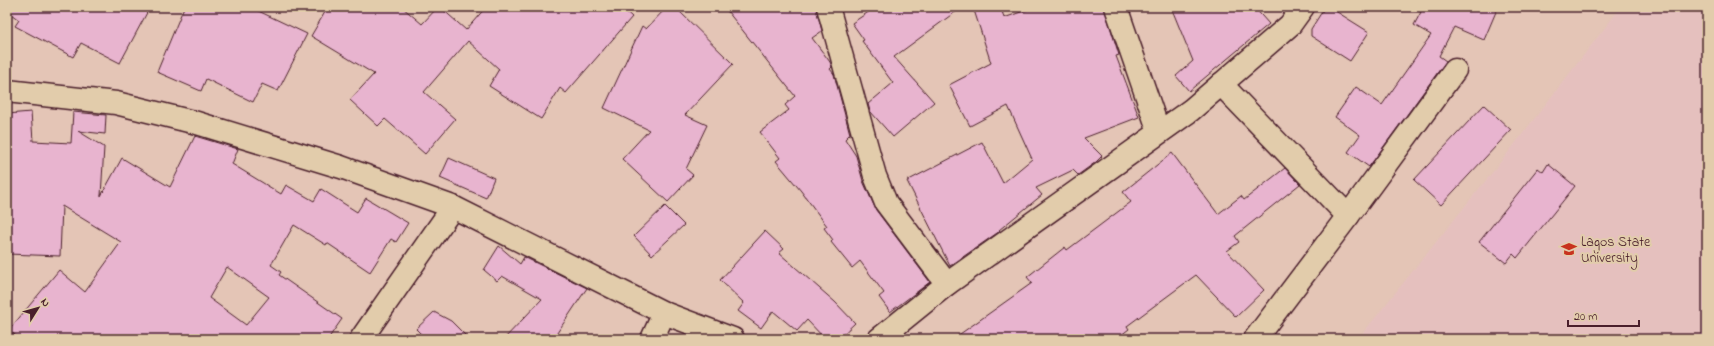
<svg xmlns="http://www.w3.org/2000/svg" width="1714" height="346" font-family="'Indie Flower',sans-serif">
  <rect width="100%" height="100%" fill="#e4c5b6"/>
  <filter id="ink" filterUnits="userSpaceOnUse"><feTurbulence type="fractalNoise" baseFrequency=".025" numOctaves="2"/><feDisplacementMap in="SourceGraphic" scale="8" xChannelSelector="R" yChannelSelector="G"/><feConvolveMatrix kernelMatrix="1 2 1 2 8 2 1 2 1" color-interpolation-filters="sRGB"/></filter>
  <g filter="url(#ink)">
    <polygon fill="#e5c0be" points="1621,7 1707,7 1707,339 1358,339 1503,159"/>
    <g fill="#e8b4cf" stroke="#4a1f2b" fill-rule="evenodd">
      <polygon points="7,7 150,7 120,63 81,43 73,57 15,26 19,20 7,11"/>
      <polygon points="184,7 250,7 307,34 278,91 262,84 253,102 206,79 201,91 157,72"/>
      <polygon points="328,7 402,7 422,24 438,7 440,7 466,30 486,7 621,7 632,17 566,93 560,88 541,119 489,86 499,69 468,41 424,92 455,119 425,154 385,119 378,126 350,100 374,74 311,36"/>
      <polygon points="667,7 675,7 733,64 685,115 707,125 686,169 693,175 668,202 622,159 649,130 604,108 642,26 646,29"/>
      <polygon points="724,7 816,8 822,31 812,38 830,62 832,67 830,69 834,74 850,134 845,139 856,156 863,181 876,210 930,282 890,312 879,297 884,293 860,261 852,268 831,242 833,240 824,228 827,226 801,191 776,161 780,158 760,132 789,110 785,105 795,96"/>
      <polygon points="876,7 962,7 894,57 934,102 893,137 870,111 868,104 893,83 862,41 864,40 852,23"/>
      <polygon points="973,7 1001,7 1004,18 1035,7 1104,7 1119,55 1116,56 1139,117 1084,138 1102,156 1096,162 1078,175 1073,170 1036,188 1042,195 999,230 1000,231 950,266 907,181 982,142 1003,183 1032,159 1008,106 970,126 949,85 991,63"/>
      <polygon points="1171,7 1254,7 1269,24 1189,91 1176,76 1193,61"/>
      <polygon points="1325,7 1329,7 1369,32 1350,61 1311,36 1311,29"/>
      <polygon points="1409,7 1498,7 1484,40 1454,27 1439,56 1446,61 1369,167 1348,152 1360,135 1335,117 1356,87 1382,105 1431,35 1414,25 1421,12"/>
      <polygon points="1484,105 1511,130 1441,205 1414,180"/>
      <path d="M31,112L33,141L71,143L73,112L106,115L105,134L78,131L104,147L101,196L122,158L170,187L195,136L238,149L232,164L281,194L286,185L314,201L321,189L357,212L366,198L408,223L396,242L391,239L370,272L327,243L326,245L294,225L271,265L281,272L279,275L342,319L328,339H20L9,330L59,270L85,292L121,242L62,206L60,256L7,254V114ZM227,267L269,297L246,325L209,298Z"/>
      <polygon points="1172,153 1218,214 1241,196 1244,200 1285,168 1300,184 1235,236 1239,242 1227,251 1264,290 1236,317 1196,275 1127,326 1129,329 1116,339 953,339 1032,283 1027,277 1065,247 1067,250 1131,202 1123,192"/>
      <polygon points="449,158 494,178 486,198 440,178"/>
      <polygon points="1548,164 1575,186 1517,258 1513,254 1506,263 1479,242 1538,168 1543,172"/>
      <polygon points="665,206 684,225 652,255 634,236"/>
      <polygon points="765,231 784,249 779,253 835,302 855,323 838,339 825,339 807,320 797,331 773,311 761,328 738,311 744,303 720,280"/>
      <polygon points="499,246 520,264 524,257 587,288 553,339 504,339 542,299 502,276 497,281 484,270"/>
      <polygon points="434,312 451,321 469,339 426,339 416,329"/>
    </g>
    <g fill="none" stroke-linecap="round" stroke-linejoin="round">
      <defs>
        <g id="minor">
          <polyline points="828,7 875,176 886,203 947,284"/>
          <polyline points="1116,7 1159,132"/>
          <polyline points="1221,84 1348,216"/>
          <polyline points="7,91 116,103 197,123 341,167 453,207 664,313 733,339"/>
          <polyline points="361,339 453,207"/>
          <polyline points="652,339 664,313"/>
          <polyline points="879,339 947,284 1191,110 1290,25 1303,7"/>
          <polyline points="1255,339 1348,216 1455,70"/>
        </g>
      </defs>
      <use href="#minor" stroke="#4a1f2b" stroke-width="25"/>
      <use href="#minor" stroke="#e2ccab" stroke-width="22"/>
    </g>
  </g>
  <defs>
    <symbol id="university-bare" viewBox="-9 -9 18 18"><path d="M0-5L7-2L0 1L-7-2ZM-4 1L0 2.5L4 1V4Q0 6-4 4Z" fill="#c8321e" stroke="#e2ccab" stroke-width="2.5" paint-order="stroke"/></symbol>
  </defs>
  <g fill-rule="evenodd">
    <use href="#university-bare" x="1558" y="238" width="22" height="22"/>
  </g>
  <g text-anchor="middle" stroke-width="4" stroke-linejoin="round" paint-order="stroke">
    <g font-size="14" fill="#4a1f2b" stroke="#e2ccab" text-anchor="start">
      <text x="1581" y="246">Lagos State<tspan x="1581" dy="16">University</tspan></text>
    </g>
  </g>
  <rect width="1714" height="346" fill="none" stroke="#e2ccab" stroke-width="24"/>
  <rect x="12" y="12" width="1690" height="322" fill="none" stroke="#4a1f2b" stroke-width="1.5" filter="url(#ink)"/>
  <g transform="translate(38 308) rotate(53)" stroke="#e2ccab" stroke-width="3" paint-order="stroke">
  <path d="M0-3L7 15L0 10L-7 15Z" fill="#4a1f2b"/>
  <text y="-6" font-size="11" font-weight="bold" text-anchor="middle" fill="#4a1f2b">N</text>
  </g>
  <path d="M1568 320v6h71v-6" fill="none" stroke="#4a1f2b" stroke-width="2"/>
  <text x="1574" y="320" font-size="12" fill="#4a1f2b" stroke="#e2ccab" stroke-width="3" paint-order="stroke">20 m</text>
</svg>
